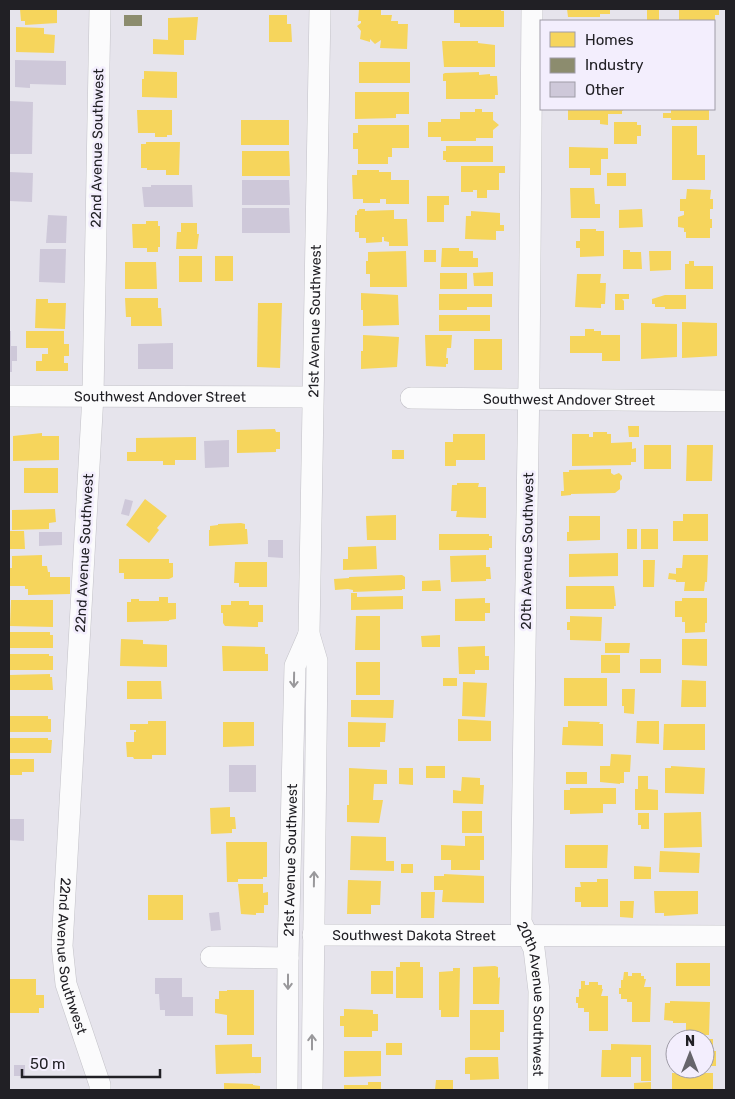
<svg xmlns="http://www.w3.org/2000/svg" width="735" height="1099" font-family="Rubik,sans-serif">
  <rect width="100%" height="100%" fill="#e6e4ec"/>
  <g fill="#f6d55c">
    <polygon points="20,9 57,9 57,23 25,25 25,21 21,21"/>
    <polygon points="359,9 381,9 381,15 392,15 391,21 398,21 398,24 408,24 407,49 380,48 381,40 375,44 370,39 370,42 360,39 361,31 357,26 361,23 361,21 358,21"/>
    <polygon points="454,9 501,9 501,11 504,11 504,27 460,27 460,23 454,23"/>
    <polygon points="567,9 610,9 610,14 600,14 600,17 568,17"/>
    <polygon points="647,9 659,9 659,21 647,20"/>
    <polygon points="679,9 719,9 719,15 715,15 715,21 679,21"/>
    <polygon points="269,15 287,15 287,24 291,24 292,42 269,42"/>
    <polygon points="198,17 196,40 184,40 184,55 153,54 153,39 168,40 168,18"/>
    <polygon points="16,27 44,28 44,34 55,35 54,53 16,52"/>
    <polygon points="442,41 478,41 478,43 495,45 495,67 444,67"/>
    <rect x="359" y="62" width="51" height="21"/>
    <polygon points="144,71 177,72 177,98 142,97 142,79 144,79"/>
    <polygon points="479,72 479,75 490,74 490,76 497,76 498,95 495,95 495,99 446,99 446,81 443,81 443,74 445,73"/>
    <polygon points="355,92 409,92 409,114 396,114 396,118 355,119"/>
    <polygon points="475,109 482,109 482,112 493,112 493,120 499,125 493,130 493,138 476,138 476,141 441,141 441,137 428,137 428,122 441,122 441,119 460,119 460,112 475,112"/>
    <polygon points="568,109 625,109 622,111 622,114 608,114 608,125 600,124 600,120 568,120"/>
    <polygon points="671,109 709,109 709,120 671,120 671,118 663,118 663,113 671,113"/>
    <polygon points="137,110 172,110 172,135 167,135 167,137 155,137 155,133 138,133"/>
    <rect x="241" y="120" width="48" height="25"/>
    <polygon points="614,122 637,122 637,125 641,125 641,136 637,136 637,144 614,144"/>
    <polygon points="358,125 409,125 409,148 392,148 392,157 388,157 388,164 358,164 358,149 353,149 353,133 358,133"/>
    <polygon points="672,126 697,126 697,155 705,155 705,180 672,180"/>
    <polygon points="146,142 180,142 179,175 166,175 166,170 147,170 147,168 141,168 141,144 146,144"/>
    <polygon points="446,146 493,146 493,162 446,162 446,160 443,160 443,151 446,151"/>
    <polygon points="569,147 608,148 608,159 601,159 601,175 590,175 590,168 569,168"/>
    <polygon points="242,151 289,151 290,176 242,176"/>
    <polygon points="461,166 505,166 505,173 499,173 499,190 487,190 487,198 477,198 477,190 473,190 473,192 461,192"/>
    <polygon points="357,170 379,170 379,172 391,172 391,180 409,180 409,204 386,204 386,199 380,199 380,203 363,203 363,199 353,199 352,175 357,175"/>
    <rect x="607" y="173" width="19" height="13"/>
    <polygon points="570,188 594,188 595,204 600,204 600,218 571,218"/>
    <polygon points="687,189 711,190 710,199 713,199 713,209 710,209 710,219 712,219 712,228 710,228 710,238 686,238 686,232 684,232 684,228 678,227 678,217 684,215 684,211 680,211 680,199 686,199"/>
    <polygon points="427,196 449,196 449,205 444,205 444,222 427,222"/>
    <polygon points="359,209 365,209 365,211 394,210 394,219 407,219 408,246 389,246 389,242 384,241 384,237 382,237 382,242 366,243 366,238 359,238 359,232 355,232 355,215 357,215 357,211 359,210"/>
    <polygon points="642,209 643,227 619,228 619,210"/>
    <polygon points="471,211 500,213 500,225 504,225 504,231 496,231 496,240 465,239 466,216 471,216"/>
    <polygon points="146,221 158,221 158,226 160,226 160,247 158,247 158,252 147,252 147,248 133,248 132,224 146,224"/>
    <polygon points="181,223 197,223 197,234 199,234 197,249 176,249 177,232 181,232"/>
    <polygon points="580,229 596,229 596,231 604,231 604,256 580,257 580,248 576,248 576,241 580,241"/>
    <polygon points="442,248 459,248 459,251 473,251 473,258 478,258 478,267 441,267"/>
    <rect x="424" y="250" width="12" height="12"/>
    <polygon points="623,250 630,250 630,252 641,252 642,269 623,269"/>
    <polygon points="406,251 407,287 370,287 370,274 366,274 366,261 368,261 368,252"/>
    <polygon points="649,251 671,251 671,270 650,271"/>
    <rect x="179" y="256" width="23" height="26"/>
    <rect x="215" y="256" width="18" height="25"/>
    <polygon points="689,261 694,261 694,266 713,266 713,289 685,289 685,264 689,264"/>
    <polygon points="125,262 156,262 157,289 125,289"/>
    <polygon points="493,272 493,286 474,286 473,273"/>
    <rect x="440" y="273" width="27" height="16"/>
    <polygon points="577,274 601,274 600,283 606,283 605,304 601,304 601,308 575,307"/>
    <polygon points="361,293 398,295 399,325 363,326 363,310 361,310"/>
    <polygon points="439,294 492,294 492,307 467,307 467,310 439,310"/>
    <polygon points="615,294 629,294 629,299 622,299 624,301 624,310 615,310"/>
    <polygon points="665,295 686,295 686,309 665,309 665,307 655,307 655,304 652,304 652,299"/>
    <polygon points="125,298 158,298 158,308 161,308 162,326 131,326 131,317 126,317"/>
    <polygon points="36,299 48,299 48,303 66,303 65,329 35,328"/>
    <polygon points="258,303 282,303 280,368 257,367"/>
    <rect x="439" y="315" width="51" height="16"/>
    <polygon points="682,322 717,323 717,356 682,358"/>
    <polygon points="641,323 677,324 677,357 641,359"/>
    <polygon points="585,329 594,329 594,331 601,331 601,335 620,335 620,361 602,361 602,353 570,353 570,336 585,336"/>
    <polygon points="26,331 64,331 64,344 69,344 69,356 64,356 64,363 68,363 68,371 36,371 36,361 42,361 42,354 48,354 48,348 26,348"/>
    <polygon points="363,335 399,337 397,367 361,369 361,351 363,351"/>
    <polygon points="425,335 452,335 451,348 447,348 446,358 448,358 448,364 446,364 446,367 426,366"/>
    <rect x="474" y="339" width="28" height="31"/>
    <polygon points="628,426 639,426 639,437 629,437"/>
    <polygon points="275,429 276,432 280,432 280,449 276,449 276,452 237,453 237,430"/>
    <polygon points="593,432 607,432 607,434 611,434 611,443 632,442 632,449 636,448 636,462 631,462 631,465 572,466 572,434 589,434 589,437 593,437"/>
    <polygon points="42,433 42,436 59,436 59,460 13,461 13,436"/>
    <polygon points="453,434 485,434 485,460 456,460 456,466 445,466 445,442 453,442"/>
    <polygon points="196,437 196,460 175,460 175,465 163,465 163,461 127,461 127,452 136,452 136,438"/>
    <rect x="644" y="445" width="27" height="24"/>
    <polygon points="687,445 713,445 712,481 686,481"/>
    <rect x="392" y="450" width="12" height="9"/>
    <rect x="24" y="468" width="34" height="25"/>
    <polygon points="611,469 611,473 614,475 619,473 622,476 622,479 620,481 620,489 615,493 571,494 571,495 561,496 561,491 564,491 563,472 569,472 569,470"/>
    <polygon points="457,483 479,483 478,487 486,487 486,518 456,517 457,511 451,511 452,485 457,485"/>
    <polygon points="145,499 167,516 157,528 159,530 149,543 126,525"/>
    <polygon points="55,509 56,522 49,523 49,529 12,530 12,510"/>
    <polygon points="683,514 708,514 708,541 673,541 673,521 683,521"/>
    <polygon points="396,515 396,540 367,540 366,516"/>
    <polygon points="569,516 600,516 600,540 567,541 567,532 569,532"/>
    <polygon points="241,523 245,524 245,529 247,529 248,544 209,546 209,530 210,530 210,526 218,525 218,524"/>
    <rect x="627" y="529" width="10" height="20"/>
    <rect x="641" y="529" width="17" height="20"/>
    <polygon points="9,531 24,531 25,549 9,549"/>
    <polygon points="439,534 489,534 489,536 492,536 492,548 489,548 489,550 439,550"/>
    <polygon points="376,546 377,569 343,570 343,559 348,559 348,547"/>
    <polygon points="618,553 618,576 569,577 569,554"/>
    <polygon points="42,555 42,566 47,566 48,572 50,572 50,577 70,577 70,594 28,595 28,589 25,589 25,586 9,586 9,568 12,568 12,556"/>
    <polygon points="486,555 486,567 490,567 491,579 486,579 486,581 451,582 450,556"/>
    <polygon points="683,555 708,555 707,582 705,582 704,591 684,591 685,582 676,582 676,580 668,579 669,573 676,574 676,568 682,568"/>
    <polygon points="119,559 169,559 169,563 173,563 173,577 169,579 124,579 124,573 119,573"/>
    <polygon points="643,560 655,560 654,587 643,587"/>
    <polygon points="235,562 267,562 267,587 239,587 239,583 234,583"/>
    <polygon points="402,575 405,577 405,589 402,589 402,590 353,592 353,590 348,589 335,590 334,579 349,578 349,577"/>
    <polygon points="440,580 441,591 422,591 422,581"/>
    <polygon points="566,586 614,586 616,606 614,606 614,609 566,609"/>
    <polygon points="351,593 357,593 357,597 403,596 403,609 351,610"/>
    <polygon points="159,597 168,597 168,603 176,603 176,619 169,620 169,621 127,622 127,602 131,602 131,599 139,599 139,601 159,601"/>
    <polygon points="485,598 485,603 490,603 490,613 485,613 485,621 455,621 455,599"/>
    <polygon points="682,598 707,598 707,623 705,623 705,632 685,633 685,622 682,622 682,617 675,617 675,601 682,601"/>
    <polygon points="11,600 53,600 53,627 10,626"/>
    <polygon points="231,601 249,601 249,605 263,605 263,622 258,622 258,627 225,626 223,623 223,613 221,613 221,605 231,605"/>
    <polygon points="356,616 380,616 380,650 355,650"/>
    <polygon points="570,616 602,617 601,641 570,640 570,630 567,630 567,622 570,622"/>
    <polygon points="9,632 50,632 50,635 53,635 53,648 9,648"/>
    <polygon points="440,635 440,647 422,647 421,636"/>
    <polygon points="121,639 143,640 143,644 167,645 167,667 120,666"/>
    <polygon points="682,639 707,639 707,666 682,665"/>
    <polygon points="605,643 630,643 629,653 605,653"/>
    <polygon points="222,646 265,647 265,654 268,654 268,671 223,671"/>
    <polygon points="485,646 485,656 489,656 489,670 475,670 475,674 459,674 458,647"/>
    <polygon points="9,654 49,654 49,656 53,656 53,670 9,670"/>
    <rect x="601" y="655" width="19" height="18"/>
    <rect x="640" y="659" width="21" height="14"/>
    <rect x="356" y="662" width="24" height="33"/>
    <polygon points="50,674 50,677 52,677 53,690 9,690 9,675"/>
    <rect x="443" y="678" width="14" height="8"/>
    <rect x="564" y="678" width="43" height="28"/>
    <polygon points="682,680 706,681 706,707 681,707"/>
    <polygon points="127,681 161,681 162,699 127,699"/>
    <polygon points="463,682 487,683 485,717 462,716"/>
    <polygon points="622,689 635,689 634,714 624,713 624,706 622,706"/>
    <polygon points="351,700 394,700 393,718 351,717"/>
    <polygon points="9,716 48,716 48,719 51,719 51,732 9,732"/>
    <polygon points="458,719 491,721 491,741 458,741"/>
    <polygon points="148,721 166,721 166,755 152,755 152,759 134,759 133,757 127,757 126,742 134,742 134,732 136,732 136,730 130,730 130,724 148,724"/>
    <polygon points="568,721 600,722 599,724 603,724 603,746 562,745 563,727 568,727"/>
    <polygon points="637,721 659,721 659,744 636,743"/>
    <polygon points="223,722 254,722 254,746 223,747"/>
    <polygon points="348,722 386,723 385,742 380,742 380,747 348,747"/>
    <polygon points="664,724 705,724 705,750 663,750"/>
    <polygon points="9,738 48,738 48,740 52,740 51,753 9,753"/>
    <polygon points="611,754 631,755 630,772 624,772 624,783 620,783 620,784 600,782 600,766 610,766"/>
    <polygon points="9,759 34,759 34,772 22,772 22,775 9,775"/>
    <rect x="426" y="766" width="19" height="12"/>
    <polygon points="671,766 705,768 704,794 665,793 665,768 671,768"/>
    <polygon points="349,768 387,770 387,784 374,784 373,800 383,800 379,823 347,822 347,805 349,805"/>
    <polygon points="399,768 413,768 413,785 399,784"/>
    <rect x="566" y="772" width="21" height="12"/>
    <polygon points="638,776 648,776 648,789 658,790 658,810 635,810 635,789 638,789"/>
    <polygon points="462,777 480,778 480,785 484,785 483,804 453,803 453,790 461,791"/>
    <polygon points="570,788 616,788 616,804 603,804 603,813 570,814 570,810 564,810 564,790 570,790"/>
    <polygon points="230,807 230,817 235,817 236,829 232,829 232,833 211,834 210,808"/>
    <rect x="462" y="811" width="20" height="22"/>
    <polygon points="701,812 702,847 664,848 664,813"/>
    <polygon points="638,813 649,813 649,829 641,829 641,825 638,825"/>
    <polygon points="351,836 386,837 386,861 394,861 394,871 350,870"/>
    <polygon points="465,836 484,836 484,860 480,860 480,870 451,870 451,860 441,860 441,845 465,846"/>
    <polygon points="226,842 267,842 267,877 263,877 263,879 238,879 238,882 227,882"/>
    <polygon points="565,845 608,845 607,868 565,868"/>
    <polygon points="660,851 700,853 699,873 659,872"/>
    <rect x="401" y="864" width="12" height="9"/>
    <polygon points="634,866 651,867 651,879 634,879"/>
    <polygon points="444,874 484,876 484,903 442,902 443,890 434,890 434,876 444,876"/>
    <polygon points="597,879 608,879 608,907 581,907 581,902 575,902 575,887 581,887 580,882 597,882"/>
    <polygon points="348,880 381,881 380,905 371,905 371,914 347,914"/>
    <polygon points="238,884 263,884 263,893 268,892 268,905 264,905 264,913 256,913 256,915 241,914"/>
    <polygon points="654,891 698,891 698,914 664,916 664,913 655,913"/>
    <polygon points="421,892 435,892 434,918 421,918"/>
    <rect x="148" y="895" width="35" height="25"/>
    <polygon points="620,901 634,901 633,918 620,917"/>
    <polygon points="400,962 420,962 420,967 423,967 423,998 396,998 396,967 400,967"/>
    <rect x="676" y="963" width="34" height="23"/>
    <polygon points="495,966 498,967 498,978 500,977 499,1004 473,1004 473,967"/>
    <polygon points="453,968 460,968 459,1017 441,1017 441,1010 439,1010 439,972 453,971"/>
    <rect x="371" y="971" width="22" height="23"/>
    <polygon points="624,972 628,972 628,976 632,976 632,973 641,973 641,976 644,976 644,979 646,979 644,987 651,987 650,1022 632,1022 632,1002 627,1002 627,999 621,999 621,994 619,994 619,988 621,988 621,980 623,980"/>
    <polygon points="9,979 36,979 36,995 44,995 44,1008 39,1008 39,1013 9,1013"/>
    <polygon points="581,981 585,981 585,985 589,985 589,982 598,982 598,985 602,985 602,989 603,989 601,996 608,996 608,1031 589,1031 589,1012 584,1012 584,1008 578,1008 578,1003 576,1003 576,997 579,997 579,989 581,989"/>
    <polygon points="227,990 254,990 254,1035 227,1035 227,1015 215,1013 215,999 219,999 219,991 227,991"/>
    <polygon points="670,1001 710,1002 709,1035 686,1035 686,1023 673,1023 673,1021 664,1020 665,1003 670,1003"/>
    <polygon points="344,1009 373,1010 373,1014 378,1014 378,1031 372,1031 372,1037 344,1037 344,1026 340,1026 340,1016 344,1016"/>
    <polygon points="470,1010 504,1010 504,1032 500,1032 500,1050 470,1050"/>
    <polygon points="705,1039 713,1039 713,1051 716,1051 716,1066 705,1066"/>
    <rect x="386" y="1043" width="16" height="12"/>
    <polygon points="252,1044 252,1057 261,1057 261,1073 216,1074 215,1045"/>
    <polygon points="611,1044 651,1045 651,1081 641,1081 641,1057 631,1057 631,1077 601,1077 602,1050 611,1050"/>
    <polygon points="344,1051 381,1051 381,1076 344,1077"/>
    <polygon points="469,1057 498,1057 499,1079 470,1080 470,1074 465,1074 465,1058"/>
    <rect x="672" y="1073" width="41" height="17"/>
    <polygon points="436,1080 453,1080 453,1090 435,1090"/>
    <polygon points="368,1082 381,1082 381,1090 344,1090 344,1085 368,1085"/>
    <polygon points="651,1082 651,1090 634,1090 634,1083"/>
    <polygon points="224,1083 253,1084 253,1085 260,1086 260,1090 224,1090"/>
  </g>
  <rect fill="#8c8c6e" x="124" y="15" width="18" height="11"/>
  <g fill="#cec8d9">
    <polygon points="15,60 66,61 66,85 30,84 30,88 15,87"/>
    <polygon points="9,101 33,102 32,154 9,154"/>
    <polygon points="9,172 33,173 32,202 9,201"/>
    <polygon points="242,180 289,180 290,205 242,205"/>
    <polygon points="151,185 192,185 193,207 144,207 142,187 151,187"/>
    <polygon points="242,208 289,208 290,233 242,233"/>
    <polygon points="48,215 67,216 66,243 46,243"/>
    <polygon points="40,249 66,249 65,283 39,282"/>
    <polygon points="9,331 11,331 11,346 17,346 17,361 12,361 12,372 9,372"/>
    <polygon points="173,343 173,369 138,369 138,344"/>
    <polygon points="229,440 229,467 205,468 204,441"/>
    <polygon points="125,499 133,501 129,516 121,514"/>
    <polygon points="39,532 62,532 62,545 39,546"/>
    <polygon points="268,540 283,540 283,558 268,557"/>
    <rect x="229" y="765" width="27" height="27"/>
    <polygon points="10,819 24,819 24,841 9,840"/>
    <polygon points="219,912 221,930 211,931 209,913"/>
    <polygon points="155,978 182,978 182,997 193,997 193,1016 165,1016 165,1010 160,1010 159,994 155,994"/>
    <rect x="14" y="1065" width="11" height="11"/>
  </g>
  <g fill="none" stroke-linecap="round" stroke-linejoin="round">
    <defs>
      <g id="minor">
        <path id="s1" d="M100,9L93,395L62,946L66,984L100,1085V1090"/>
        <path id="s2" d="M532,9L529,377L521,922L534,949L539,991L538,1090"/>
        <path id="s3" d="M9,396L312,397"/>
        <path id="s4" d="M411,398L726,401"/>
        <path id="s5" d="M313,935L726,936"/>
        <polyline points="211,957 288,958"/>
        <path id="s6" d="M287,1090L288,958L295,666L309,634"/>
        <path id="s7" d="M312,1090L317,661L309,634L320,9"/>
      </g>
    </defs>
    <use href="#minor" stroke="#c3c2c8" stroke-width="22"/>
    <use href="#minor" stroke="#fbfbfc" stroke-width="21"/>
  </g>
  <defs><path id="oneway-shaft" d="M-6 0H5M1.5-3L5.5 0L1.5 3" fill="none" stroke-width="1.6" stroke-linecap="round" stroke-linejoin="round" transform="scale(1.25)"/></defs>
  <g stroke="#99989b">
    <use href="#oneway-shaft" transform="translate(294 680) rotate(91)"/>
    <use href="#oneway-shaft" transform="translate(314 879) rotate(-89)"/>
    <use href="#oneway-shaft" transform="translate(288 982) rotate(90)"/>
    <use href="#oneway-shaft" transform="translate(312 1042) rotate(-90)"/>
  </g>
  <g text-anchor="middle" stroke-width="5" stroke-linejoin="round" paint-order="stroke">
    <g font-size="14" fill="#212025" stroke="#f3eefd">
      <text transform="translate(97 148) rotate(-89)" y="5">22nd Avenue Southwest</text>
      <text dy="5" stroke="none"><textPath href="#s7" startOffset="770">21st Avenue Southwest</textPath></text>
      <text dy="5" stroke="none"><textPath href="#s3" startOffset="151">Southwest Andover Street</textPath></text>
      <text dy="5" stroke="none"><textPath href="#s4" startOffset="158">Southwest Andover Street</textPath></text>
      <text transform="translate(527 551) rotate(-89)" y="5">20th Avenue Southwest</text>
      <text transform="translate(84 553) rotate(-87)" y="5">22nd Avenue Southwest</text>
      <text dy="5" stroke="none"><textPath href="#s6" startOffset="230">21st Avenue Southwest</textPath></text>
      <text dy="5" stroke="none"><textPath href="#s5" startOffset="101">Southwest Dakota Street</textPath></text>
      <text dy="5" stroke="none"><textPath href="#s1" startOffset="949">22nd Avenue Southwest</textPath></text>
      <text dy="5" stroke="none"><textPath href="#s2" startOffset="992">20th Avenue Southwest</textPath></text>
    </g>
  </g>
  <rect width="735" height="1099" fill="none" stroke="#212025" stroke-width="20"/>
  <rect x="540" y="20" width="175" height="90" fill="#f3eefd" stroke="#9f9ca7"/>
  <rect x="550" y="32" width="25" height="15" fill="#f6d55c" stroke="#9f9ca7"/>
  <text x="585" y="45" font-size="15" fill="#212025">Homes</text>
  <rect x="550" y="58" width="25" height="15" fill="#8c8c6e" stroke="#9f9ca7"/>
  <text x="585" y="70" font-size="15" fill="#212025">Industry</text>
  <rect x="550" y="82" width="25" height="15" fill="#cec8d9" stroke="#9f9ca7"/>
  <text x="585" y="95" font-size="15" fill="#212025">Other</text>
  <g transform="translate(690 1054)"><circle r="24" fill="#f3eefd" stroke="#9f9ca7"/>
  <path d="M0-4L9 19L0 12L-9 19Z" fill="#66656b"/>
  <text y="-8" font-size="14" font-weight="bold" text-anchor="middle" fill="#212025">N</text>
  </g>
  <path d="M22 1069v8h138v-8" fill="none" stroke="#212025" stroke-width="2.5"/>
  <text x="30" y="1069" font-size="15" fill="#212025" stroke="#f3eefd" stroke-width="4" paint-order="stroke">50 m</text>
</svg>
